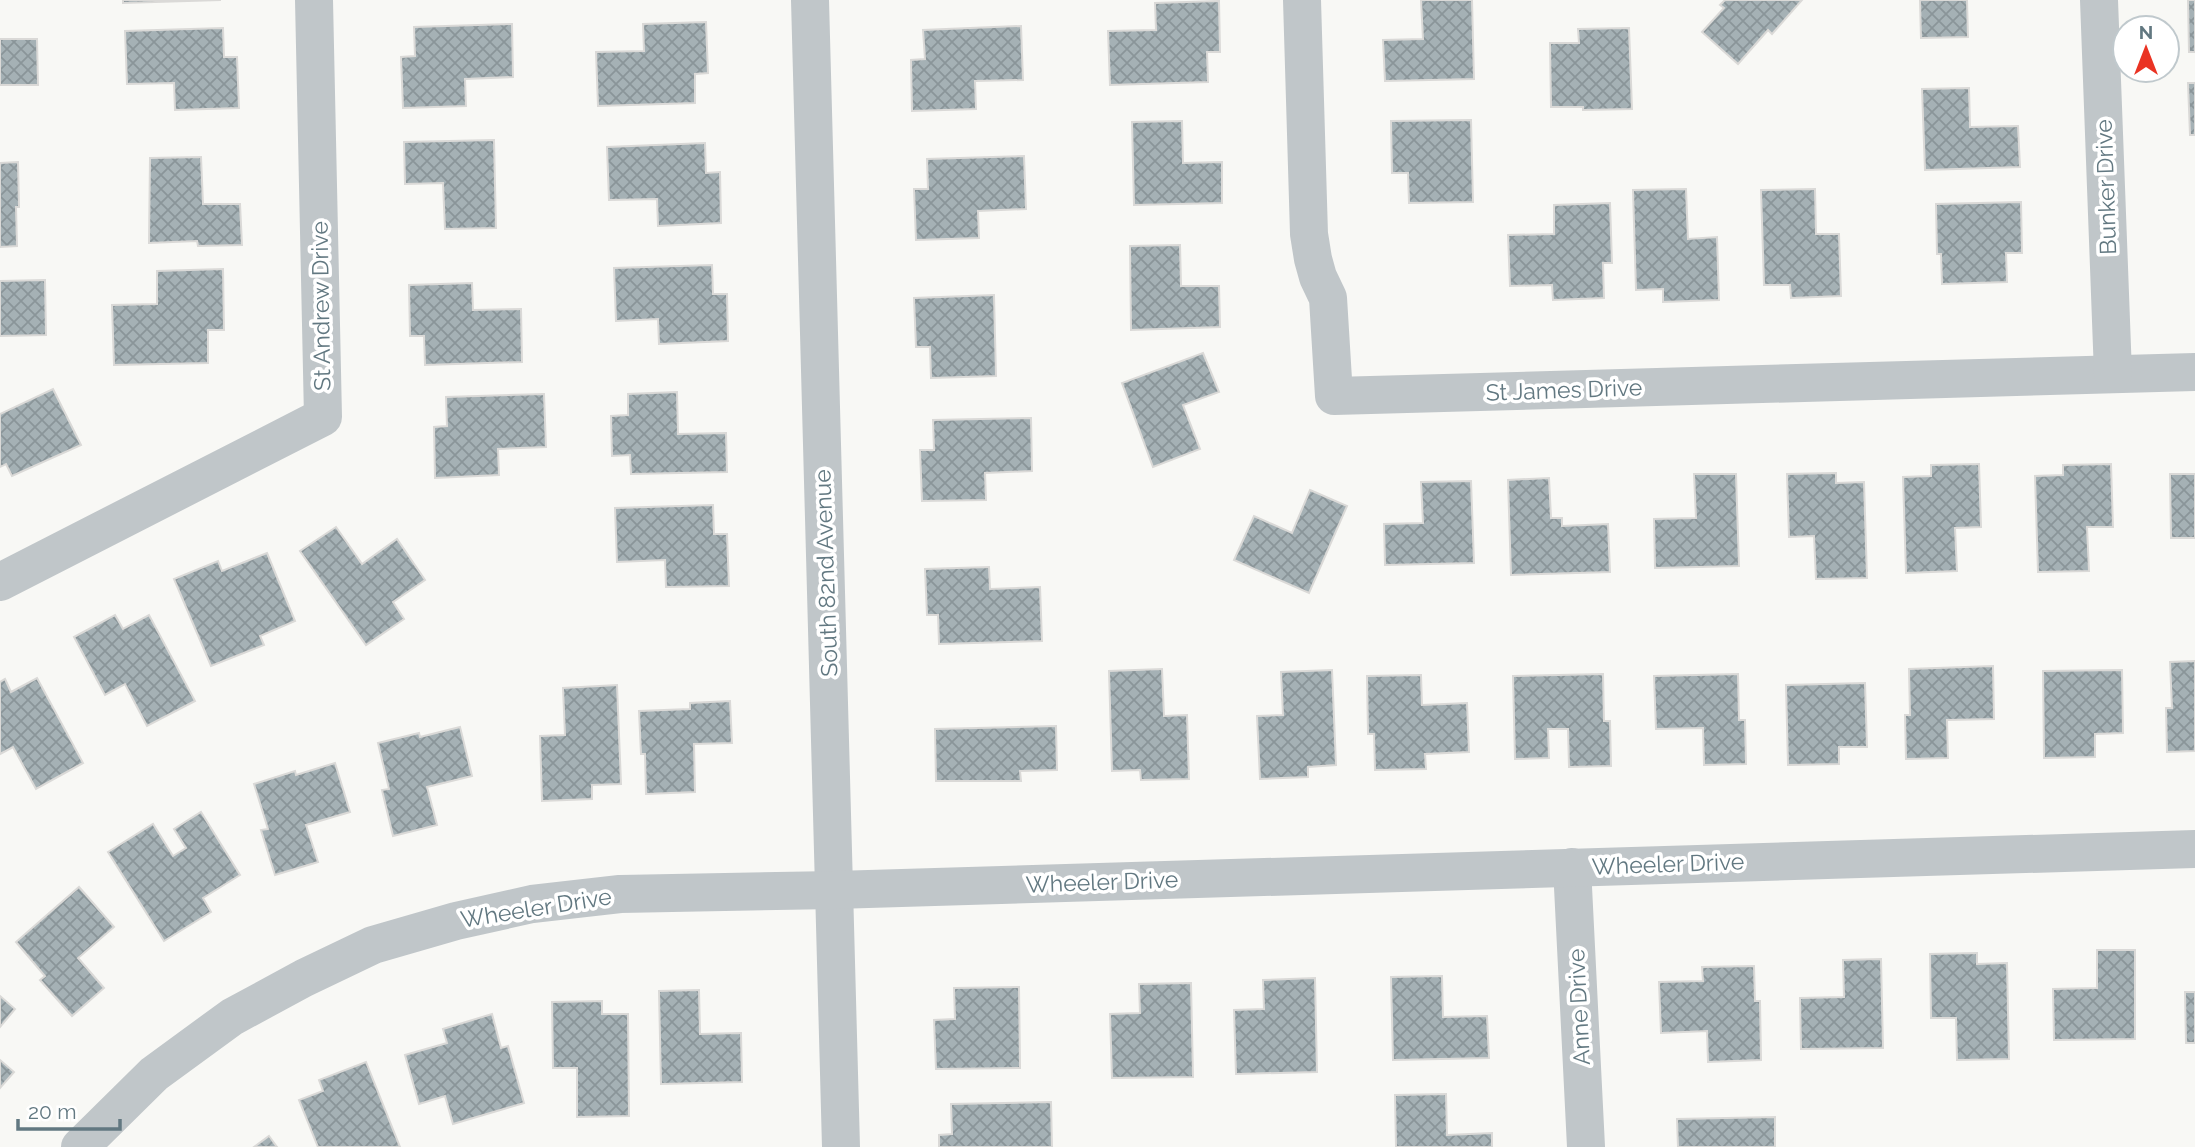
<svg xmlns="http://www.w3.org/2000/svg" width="2195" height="1147" font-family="Raleway,sans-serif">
  <defs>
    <pattern id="building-cross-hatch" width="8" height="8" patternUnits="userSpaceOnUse" patternTransform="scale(1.75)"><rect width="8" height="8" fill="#a5b1b5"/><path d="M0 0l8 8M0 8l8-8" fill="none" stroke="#8a9599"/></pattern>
  </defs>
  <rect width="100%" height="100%" fill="#f8f8f5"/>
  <g fill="url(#building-cross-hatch)" stroke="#dad9d7" stroke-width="2">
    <polygon points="123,0 221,0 123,3"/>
    <polygon points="1421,0 1472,0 1474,79 1385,81 1383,40 1423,39"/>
    <polygon points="1725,0 1802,0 1772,34 1768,30 1738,64 1702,32 1724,8 1720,5"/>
    <polygon points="1920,0 1967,0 1968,37 1921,38"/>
    <polygon points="2188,0 2195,0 2195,52 2189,52"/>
    <polygon points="1219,1 1220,52 1207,52 1208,82 1110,85 1108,31 1156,30 1155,3"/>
    <polygon points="706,22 708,73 695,74 695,103 598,106 596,52 644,51 643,24"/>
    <polygon points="512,24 513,77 465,79 466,106 403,108 401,57 415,56 414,27"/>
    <polygon points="1021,26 1023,80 975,81 976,109 912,111 911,60 925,59 923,30"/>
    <polygon points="223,28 224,57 237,57 239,108 175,110 174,83 127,84 125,31"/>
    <polygon points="1629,28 1632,109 1583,110 1583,107 1551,107 1550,43 1579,43 1578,29"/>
    <polygon points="0,39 37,39 38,85 0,85"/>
    <polygon points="2188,83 2195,83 2195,135 2190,135"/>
    <polygon points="1969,88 1970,127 2018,126 2020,167 1925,170 1922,89"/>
    <polygon points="1471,120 1473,202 1409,203 1408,173 1392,173 1391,121"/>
    <polygon points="1182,121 1183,163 1222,162 1222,203 1134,205 1132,122"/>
    <polygon points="494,140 496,228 445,229 443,183 405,184 404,142"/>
    <polygon points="705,143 706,173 720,172 721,223 658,226 657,199 609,200 607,147"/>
    <polygon points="1024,156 1026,209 978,211 979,238 916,240 914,189 928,189 927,159"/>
    <polygon points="201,157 203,204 240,204 242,245 198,246 197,241 149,243 150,158"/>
    <polygon points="18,162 19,207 16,207 17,246 0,247 0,163"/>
    <polygon points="1686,189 1688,239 1717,237 1719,300 1663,302 1663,289 1636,290 1633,190"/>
    <polygon points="1815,189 1816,234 1839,234 1841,296 1791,298 1790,285 1764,285 1761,190"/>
    <polygon points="2021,202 2022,253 2006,253 2007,282 1942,284 1941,254 1937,254 1936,204"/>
    <polygon points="1610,203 1612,263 1603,263 1604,298 1553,300 1552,285 1510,286 1508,235 1554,234 1554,205"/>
    <polygon points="1180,245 1181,286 1219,286 1220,327 1131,330 1130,246"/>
    <polygon points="712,265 713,294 727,294 728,341 659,344 658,319 616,321 614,268"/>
    <polygon points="223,269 224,330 208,330 208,363 114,365 112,305 157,304 157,271"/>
    <polygon points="45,280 46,335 0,336 0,281"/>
    <polygon points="472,283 473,310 521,309 522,362 425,365 424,336 410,336 409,285"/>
    <polygon points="994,295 996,376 931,378 930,347 916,347 914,298"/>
    <polygon points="1203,353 1219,392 1183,405 1200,449 1153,467 1122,383"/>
    <polygon points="53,389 81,445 12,476 6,464 0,467 0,414"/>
    <polygon points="677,392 678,434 726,433 727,472 631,474 630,455 612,456 611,416 628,415 628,394"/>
    <polygon points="544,394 546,447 498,449 499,475 435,478 434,427 447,426 446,397"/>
    <polygon points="1031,418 1032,471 985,473 986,500 922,501 920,450 934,450 933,420"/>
    <polygon points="1979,464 1981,527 1955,528 1957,571 1906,573 1903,477 1931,476 1931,465"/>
    <polygon points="2111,464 2113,527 2087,527 2089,571 2038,572 2035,476 2063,475 2063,465"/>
    <polygon points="1836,473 1836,483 1864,482 1867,578 1816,579 1814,536 1789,537 1787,474"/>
    <polygon points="1694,474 1736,474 1739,566 1655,568 1654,519 1696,518"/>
    <polygon points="2170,474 2195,474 2195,538 2171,538"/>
    <polygon points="1549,478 1551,518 1562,518 1562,526 1608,524 1610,572 1511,575 1508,480"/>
    <polygon points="1471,481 1474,563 1385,565 1384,524 1423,523 1421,482"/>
    <polygon points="1310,490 1347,506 1309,593 1234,560 1254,516 1292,533"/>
    <polygon points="713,505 714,534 727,534 729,586 666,587 665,560 617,562 615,508"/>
    <polygon points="336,527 362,564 397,539 425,580 393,602 404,619 366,645 300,551"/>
    <polygon points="267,553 295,621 260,636 264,645 211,666 174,579 218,561 222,571"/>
    <polygon points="989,567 990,589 1040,587 1042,641 939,644 938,615 927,615 925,569"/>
    <polygon points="115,615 123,629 149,615 195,701 147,726 125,684 105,695 74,637"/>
    <polygon points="2195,661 2195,751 2167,752 2166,708 2172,708 2170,662"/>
    <polygon points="1993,666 1994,719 1947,720 1948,758 1906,759 1905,715 1910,715 1909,669"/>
    <polygon points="1162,669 1164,716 1187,715 1189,779 1141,780 1140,770 1112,771 1109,671"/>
    <polygon points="1332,670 1336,765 1308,767 1308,777 1260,779 1257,716 1283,715 1281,672"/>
    <polygon points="2122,670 2123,733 2095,734 2095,757 2044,758 2043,671"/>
    <polygon points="1603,674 1604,721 1610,721 1611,766 1569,767 1568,729 1548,729 1549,758 1515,759 1513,676"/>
    <polygon points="1738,674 1739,720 1745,720 1746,764 1704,765 1703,728 1656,729 1654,676"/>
    <polygon points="1421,675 1422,705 1467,703 1469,752 1425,754 1426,769 1375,770 1374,734 1368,734 1367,676"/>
    <polygon points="37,678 83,763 36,789 13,747 0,754 0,682 5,679 11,692"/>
    <polygon points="1865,683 1867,747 1839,747 1839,764 1788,765 1786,685"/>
    <polygon points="617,685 621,784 592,785 592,799 542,801 540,736 565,735 563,688"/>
    <polygon points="730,701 732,743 694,744 695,792 646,794 645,754 641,754 639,711 690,709 690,703"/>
    <polygon points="1056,726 1057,770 1020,771 1021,781 936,781 935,729"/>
    <polygon points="460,727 472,776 427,787 437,825 393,836 382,790 389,789 378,743 419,733 420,737"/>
    <polygon points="335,763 350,812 306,825 318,862 275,875 261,830 268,829 254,784 295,771 296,775"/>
    <polygon points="201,812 240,875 203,898 211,912 164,941 108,852 153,824 173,856 186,848 174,829"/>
    <polygon points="79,887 114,927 78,958 104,988 72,1016 40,980 45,976 16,942"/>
    <polygon points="2097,950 2135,950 2135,1039 2054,1040 2053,989 2097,988"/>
    <polygon points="1977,953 1977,964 2007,963 2009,1059 1957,1060 1956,1018 1931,1018 1930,954"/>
    <polygon points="1881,959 1883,1048 1801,1049 1800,998 1844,997 1843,960"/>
    <polygon points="1754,966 1755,1001 1760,1001 1761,1060 1708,1062 1707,1031 1661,1033 1659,982 1703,981 1702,967"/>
    <polygon points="1442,976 1443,1017 1487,1016 1489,1058 1393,1060 1391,977"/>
    <polygon points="1315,978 1317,1072 1236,1074 1234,1010 1264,1009 1263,980"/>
    <polygon points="1191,983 1193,1077 1112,1078 1110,1014 1140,1013 1139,984"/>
    <polygon points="1019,987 1020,1068 936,1069 934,1020 955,1019 954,988"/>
    <polygon points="699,990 700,1034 741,1033 742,1082 661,1084 659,991"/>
    <polygon points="2185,992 2195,992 2195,1043 2186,1043"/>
    <polygon points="0,996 15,1009 0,1027"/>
    <polygon points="602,1001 602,1014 628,1014 629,1116 577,1117 577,1068 553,1068 552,1002"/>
    <polygon points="492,1014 501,1048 508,1046 524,1103 453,1124 445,1096 419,1104 405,1055 447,1043 443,1029"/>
    <polygon points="0,1060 14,1072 0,1088"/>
    <polygon points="366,1062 400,1147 318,1147 299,1100 323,1091 319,1080"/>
    <polygon points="1446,1094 1447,1135 1492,1133 1492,1147 1396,1147 1395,1095"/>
    <polygon points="1051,1102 1052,1147 939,1147 939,1135 952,1134 951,1104"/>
    <polygon points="1775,1117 1775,1147 1678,1147 1677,1119"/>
    <polygon points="269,1136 277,1147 254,1147"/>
  </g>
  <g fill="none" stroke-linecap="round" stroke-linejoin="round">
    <g stroke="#c0c6c9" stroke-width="38">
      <polyline points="810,0 841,1147"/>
      <polyline points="1302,0 1309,234 1313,259 1318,277 1328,298 1334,396 2195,372"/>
      <polyline points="2099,0 2113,374"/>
      <polyline points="0,582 323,417 314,0"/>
      <polyline points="1572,867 1586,1147"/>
      <polyline points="80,1147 154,1074 232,1017 304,978 373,945 456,921 532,904 620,894 835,890 2195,849"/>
    </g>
  </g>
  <g text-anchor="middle" stroke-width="7" stroke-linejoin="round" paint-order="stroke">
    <g font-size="23" fill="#627881" stroke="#fff">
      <text transform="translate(2106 187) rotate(-92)" y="8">Bunker Drive</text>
      <text transform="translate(321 306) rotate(-91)" y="8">St Andrew Drive</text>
      <text transform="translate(1564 390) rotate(-2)" y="8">St James Drive</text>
      <text transform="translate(826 573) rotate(-92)" y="8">South 82nd Avenue</text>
      <text transform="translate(1668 864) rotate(-2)" y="8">Wheeler Drive</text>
      <text transform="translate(1102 882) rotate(-2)" y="8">Wheeler Drive</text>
      <text transform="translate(536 908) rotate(-9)" y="8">Wheeler Drive</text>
      <text transform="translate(1579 1007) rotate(-93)" y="8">Anne Drive</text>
    </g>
  </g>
  <g transform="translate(2146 49)"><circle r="33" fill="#ffffff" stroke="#c0c9cd" stroke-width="2"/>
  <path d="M0-5L12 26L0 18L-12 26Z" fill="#ea3323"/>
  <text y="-10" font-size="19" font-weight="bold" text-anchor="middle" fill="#627881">N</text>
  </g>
  <path d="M18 1119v10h102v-10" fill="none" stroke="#627881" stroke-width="3.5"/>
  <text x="28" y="1119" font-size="21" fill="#627881" stroke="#ffffff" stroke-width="5" paint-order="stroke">20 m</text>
</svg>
